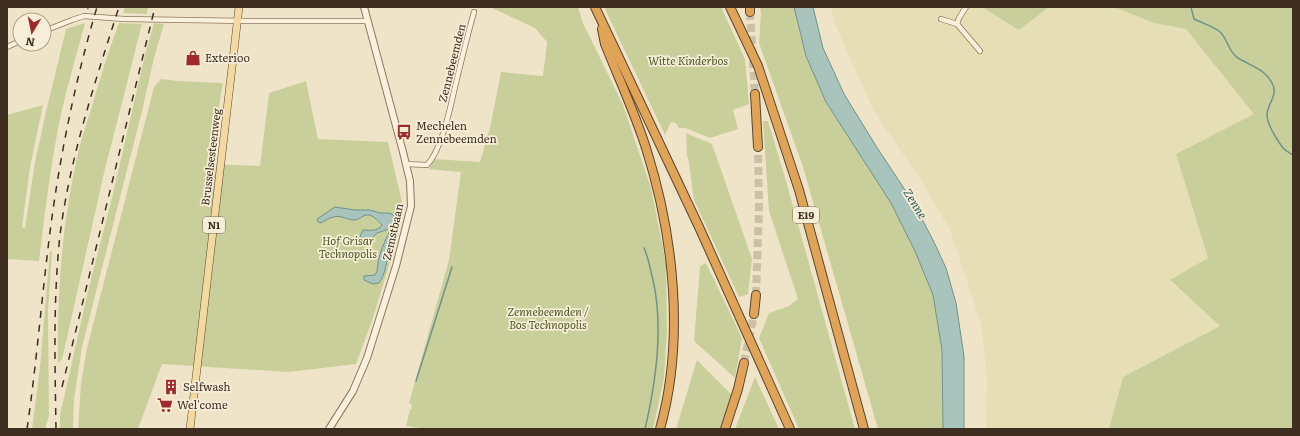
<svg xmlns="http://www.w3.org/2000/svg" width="1300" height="436" font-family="Literata,serif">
  <rect width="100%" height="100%" fill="#f0e4c8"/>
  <polygon fill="#e6deb5" points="831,7 982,7 1019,30 1049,7 1114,7 1154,23 1186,29 1255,114 1176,154 1208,258 1170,281 1220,326 1123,377 1109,429 986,429 987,378 981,324 950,230 920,179 873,110 835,24"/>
  <g fill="#c9cf9b">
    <polygon points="125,7 148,7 147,14 123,13"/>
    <polygon points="484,7 578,7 583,23 623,105 651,188 666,264 667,330 664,378 653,429 427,429 406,426 410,409 411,410 412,404 409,403 449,260 461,172 415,168 429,169 434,159 480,162 490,128 501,72 543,76 547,42 535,28 492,8"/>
    <polygon points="604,7 721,7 745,59 749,104 733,110 738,129 710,138 685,128 679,128 676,123 671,122 665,135"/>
    <polygon points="760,7 794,7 806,56 891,203 916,251 933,295 942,350 943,429 878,429 803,167 759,43 761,13"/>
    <polygon points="982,7 1049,7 1019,30"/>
    <polygon points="1114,7 1293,7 1293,429 1109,429 1123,377 1220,326 1170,280 1208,258 1176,154 1254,114 1186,29 1154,23"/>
    <path d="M85,23C77,53 68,83 61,114C51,162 45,212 39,261L7,259V115L43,105L30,167L22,227L25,228L35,162L46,112L66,29Z"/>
    <path d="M119,23L142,24L103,177L65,347L62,359L58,363C57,293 62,222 78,154C81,139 86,125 91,110C99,81 108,52 119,23Z"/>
    <polygon points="154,23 164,24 154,58 143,107 82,347 74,399 73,429 60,429 60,415 89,287 112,198 145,55"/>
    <polygon points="161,79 178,81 223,83 209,164 260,166 269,93 306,81 318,139 388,142 402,202 400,224 395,246 372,321 356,364 288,372 162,364 138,429 78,429 81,384 87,348 154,87"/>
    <polygon points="763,121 768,121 786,181 855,429 799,429 759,338 769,313 789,306 798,299 769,211"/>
    <polygon points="686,133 712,144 752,259 748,294 739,297 694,200 688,157 687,157"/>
    <polygon points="50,251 52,252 48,312 49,416 45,429 32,429 40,367"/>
    <polygon points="706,263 742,338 735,378 694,341 700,266"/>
    <polygon points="697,360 732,395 720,429 676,429"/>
    <polygon points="755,377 779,429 735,429"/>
  </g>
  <g fill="#a9c4bc" stroke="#6f938a">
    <polygon points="794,7 813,7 823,48 844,94 876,146 913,202 933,240 946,268 956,303 964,356 964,429 943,429 942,350 933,295 915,251 891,203 826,102 806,56"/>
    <path d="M335,207L355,210H370L380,213H388L392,214L397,219L395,230L391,235C392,241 390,245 389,251C386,263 386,273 379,283L373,284L364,280V276L375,275C378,271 377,268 378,263C379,255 385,240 389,233V229L377,233L370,240L363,241L360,236L363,230C371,230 377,232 382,225C379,222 374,216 369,215C363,214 360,220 354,220C349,220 347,218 342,217C334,215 328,219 321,223L318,222L317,219Z"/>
  </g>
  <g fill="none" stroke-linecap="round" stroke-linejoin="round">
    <g stroke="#6f938a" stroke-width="1.5">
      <polyline points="87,7 88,9"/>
      <path d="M1191,7L1194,19C1202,23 1212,26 1219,31C1228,38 1228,52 1238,58C1251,66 1265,69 1272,83C1279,96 1267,103 1267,115C1267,124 1278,141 1283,148C1286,151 1290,153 1293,155"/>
      <path d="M644,248C649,259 650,269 653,280C664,328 656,382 645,429"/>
      <polyline points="416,381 452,267"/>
    </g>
    <g stroke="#ccc0a6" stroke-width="8" stroke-dasharray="8 4" stroke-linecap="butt">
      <polyline points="750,12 755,94"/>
      <polyline points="756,295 759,208 758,147"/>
      <polyline points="744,363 754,314"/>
    </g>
    <defs>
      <g id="minor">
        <polyline points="966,7 959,18 957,24 980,51"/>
        <polyline points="941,19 957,24"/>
        <polyline points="44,31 72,20 84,16 124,19 247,21 368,21"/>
        <polyline points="7,47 20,41"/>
        <path d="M406,164L427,165C442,149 450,109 455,87C461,62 467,37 474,12"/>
      </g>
      <polyline id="tertiary" points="329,429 353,391 367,358 396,266 411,206 410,181 403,152 364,7"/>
      <polyline id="primary" points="190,429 239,7"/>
      <g id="motorway">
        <polyline points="595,7 699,227 790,429"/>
        <polyline points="730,7 758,66 799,190 864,429"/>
        <polyline points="750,7 750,12"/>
        <path d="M602,29L605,44C619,79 635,113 646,148C674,236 685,340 660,429"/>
        <polyline points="755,94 758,147"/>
        <polyline points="754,314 756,295"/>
        <polyline points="725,429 738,389 744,363"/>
      </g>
    </defs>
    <use href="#minor" stroke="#8d765c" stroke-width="6"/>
    <use href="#tertiary" stroke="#8d765c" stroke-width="8"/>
    <use href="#primary" stroke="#5b4430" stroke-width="8"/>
    <use href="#motorway" stroke="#5b4430" stroke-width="10"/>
    <use href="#minor" stroke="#faf1dc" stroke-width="4.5"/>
    <use href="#tertiary" stroke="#faf1dc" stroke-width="6"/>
    <use href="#primary" stroke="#f3d9a0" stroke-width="7"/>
    <use href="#motorway" stroke="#e0a458" stroke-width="8"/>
    <g stroke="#3d2e20" stroke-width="1.5" stroke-dasharray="7 7" stroke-linecap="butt">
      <polyline points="62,387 155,7"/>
      <path d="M27,429C38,354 43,278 54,203C64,136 78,71 97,7"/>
      <path d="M56,429C55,364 53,300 60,235C70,157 95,82 119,7"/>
    </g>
  </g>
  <defs>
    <symbol id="shop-bare" viewBox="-9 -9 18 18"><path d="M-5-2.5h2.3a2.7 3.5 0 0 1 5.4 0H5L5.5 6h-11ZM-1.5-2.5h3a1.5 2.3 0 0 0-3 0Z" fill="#9e2a2b" stroke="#f7eed8" stroke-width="2.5" paint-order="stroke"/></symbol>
    <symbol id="bus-bare" viewBox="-9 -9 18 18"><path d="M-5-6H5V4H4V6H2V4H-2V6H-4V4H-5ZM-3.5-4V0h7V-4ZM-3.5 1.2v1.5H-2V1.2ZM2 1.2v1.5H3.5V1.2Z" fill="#9e2a2b" stroke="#f7eed8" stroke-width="2.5" paint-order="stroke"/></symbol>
    <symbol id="building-bare" viewBox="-9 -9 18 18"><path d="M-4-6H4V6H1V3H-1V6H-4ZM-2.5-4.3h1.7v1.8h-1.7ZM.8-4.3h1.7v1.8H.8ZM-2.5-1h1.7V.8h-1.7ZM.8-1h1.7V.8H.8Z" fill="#9e2a2b" stroke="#f7eed8" stroke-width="2.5" paint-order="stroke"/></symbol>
    <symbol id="supermarket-bare" viewBox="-9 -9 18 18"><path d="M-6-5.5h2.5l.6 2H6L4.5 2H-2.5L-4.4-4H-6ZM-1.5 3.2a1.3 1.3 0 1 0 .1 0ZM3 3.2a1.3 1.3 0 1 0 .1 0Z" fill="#9e2a2b" stroke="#f7eed8" stroke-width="2.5" paint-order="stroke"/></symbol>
  </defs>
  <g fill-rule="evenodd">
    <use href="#shop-bare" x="182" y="47" width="22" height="22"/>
    <use href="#bus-bare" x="393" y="121" width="22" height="22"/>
    <use href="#building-bare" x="160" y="376" width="22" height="22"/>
    <use href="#supermarket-bare" x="154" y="394" width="22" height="22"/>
  </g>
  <g text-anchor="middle" stroke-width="3.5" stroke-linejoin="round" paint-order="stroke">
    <g fill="#f7eed8" stroke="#756857" stroke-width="1">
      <rect x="793" y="207" width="26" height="16" rx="3"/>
      <rect x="203" y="217" width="22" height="16" rx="3"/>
    </g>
    <g font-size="10" font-weight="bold" fill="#3d2e20">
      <text x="806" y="219">E19</text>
      <text x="214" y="229">N1</text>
    </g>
    <g font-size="11" fill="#3d2e20" stroke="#f7eed8" text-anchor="start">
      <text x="205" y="62">Exterioo</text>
      <text x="416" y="130">Mechelen<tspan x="416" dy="13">Zennebeemden</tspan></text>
      <text x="183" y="391">Selfwash</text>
      <text x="177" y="409">Wel'come</text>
    </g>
    <g font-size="11" font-style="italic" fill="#4d5a26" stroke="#f7eed8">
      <text x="688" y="65">Witte Kinderbos</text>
      <text x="348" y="245">Hof Grisar<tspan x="348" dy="13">Technopolis</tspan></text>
      <text x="548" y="316">Zennebeemden /<tspan x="548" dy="13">Bos Technopolis</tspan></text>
    </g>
    <g font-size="11" fill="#3d2e20" stroke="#f7eed8">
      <text transform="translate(452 63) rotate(-76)" y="4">Zennebeemden</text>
      <text transform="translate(211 157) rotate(-83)" y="4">Brusselsesteenweg</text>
      <text transform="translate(393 232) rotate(-77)" y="4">Zemstbaan</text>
    </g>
    <g font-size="12" font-style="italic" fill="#2f5d5a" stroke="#f7eed8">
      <text transform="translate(915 204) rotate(58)" y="4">Zenne</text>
    </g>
  </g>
  <rect width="1300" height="436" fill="none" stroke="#3d2e20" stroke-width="16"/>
  <g transform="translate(32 32) rotate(190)"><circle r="19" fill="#f7eed8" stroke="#ada18e"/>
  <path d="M0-3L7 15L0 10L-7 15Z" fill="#9e2a2b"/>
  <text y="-6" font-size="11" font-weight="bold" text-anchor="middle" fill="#3d2e20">N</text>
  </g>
</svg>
